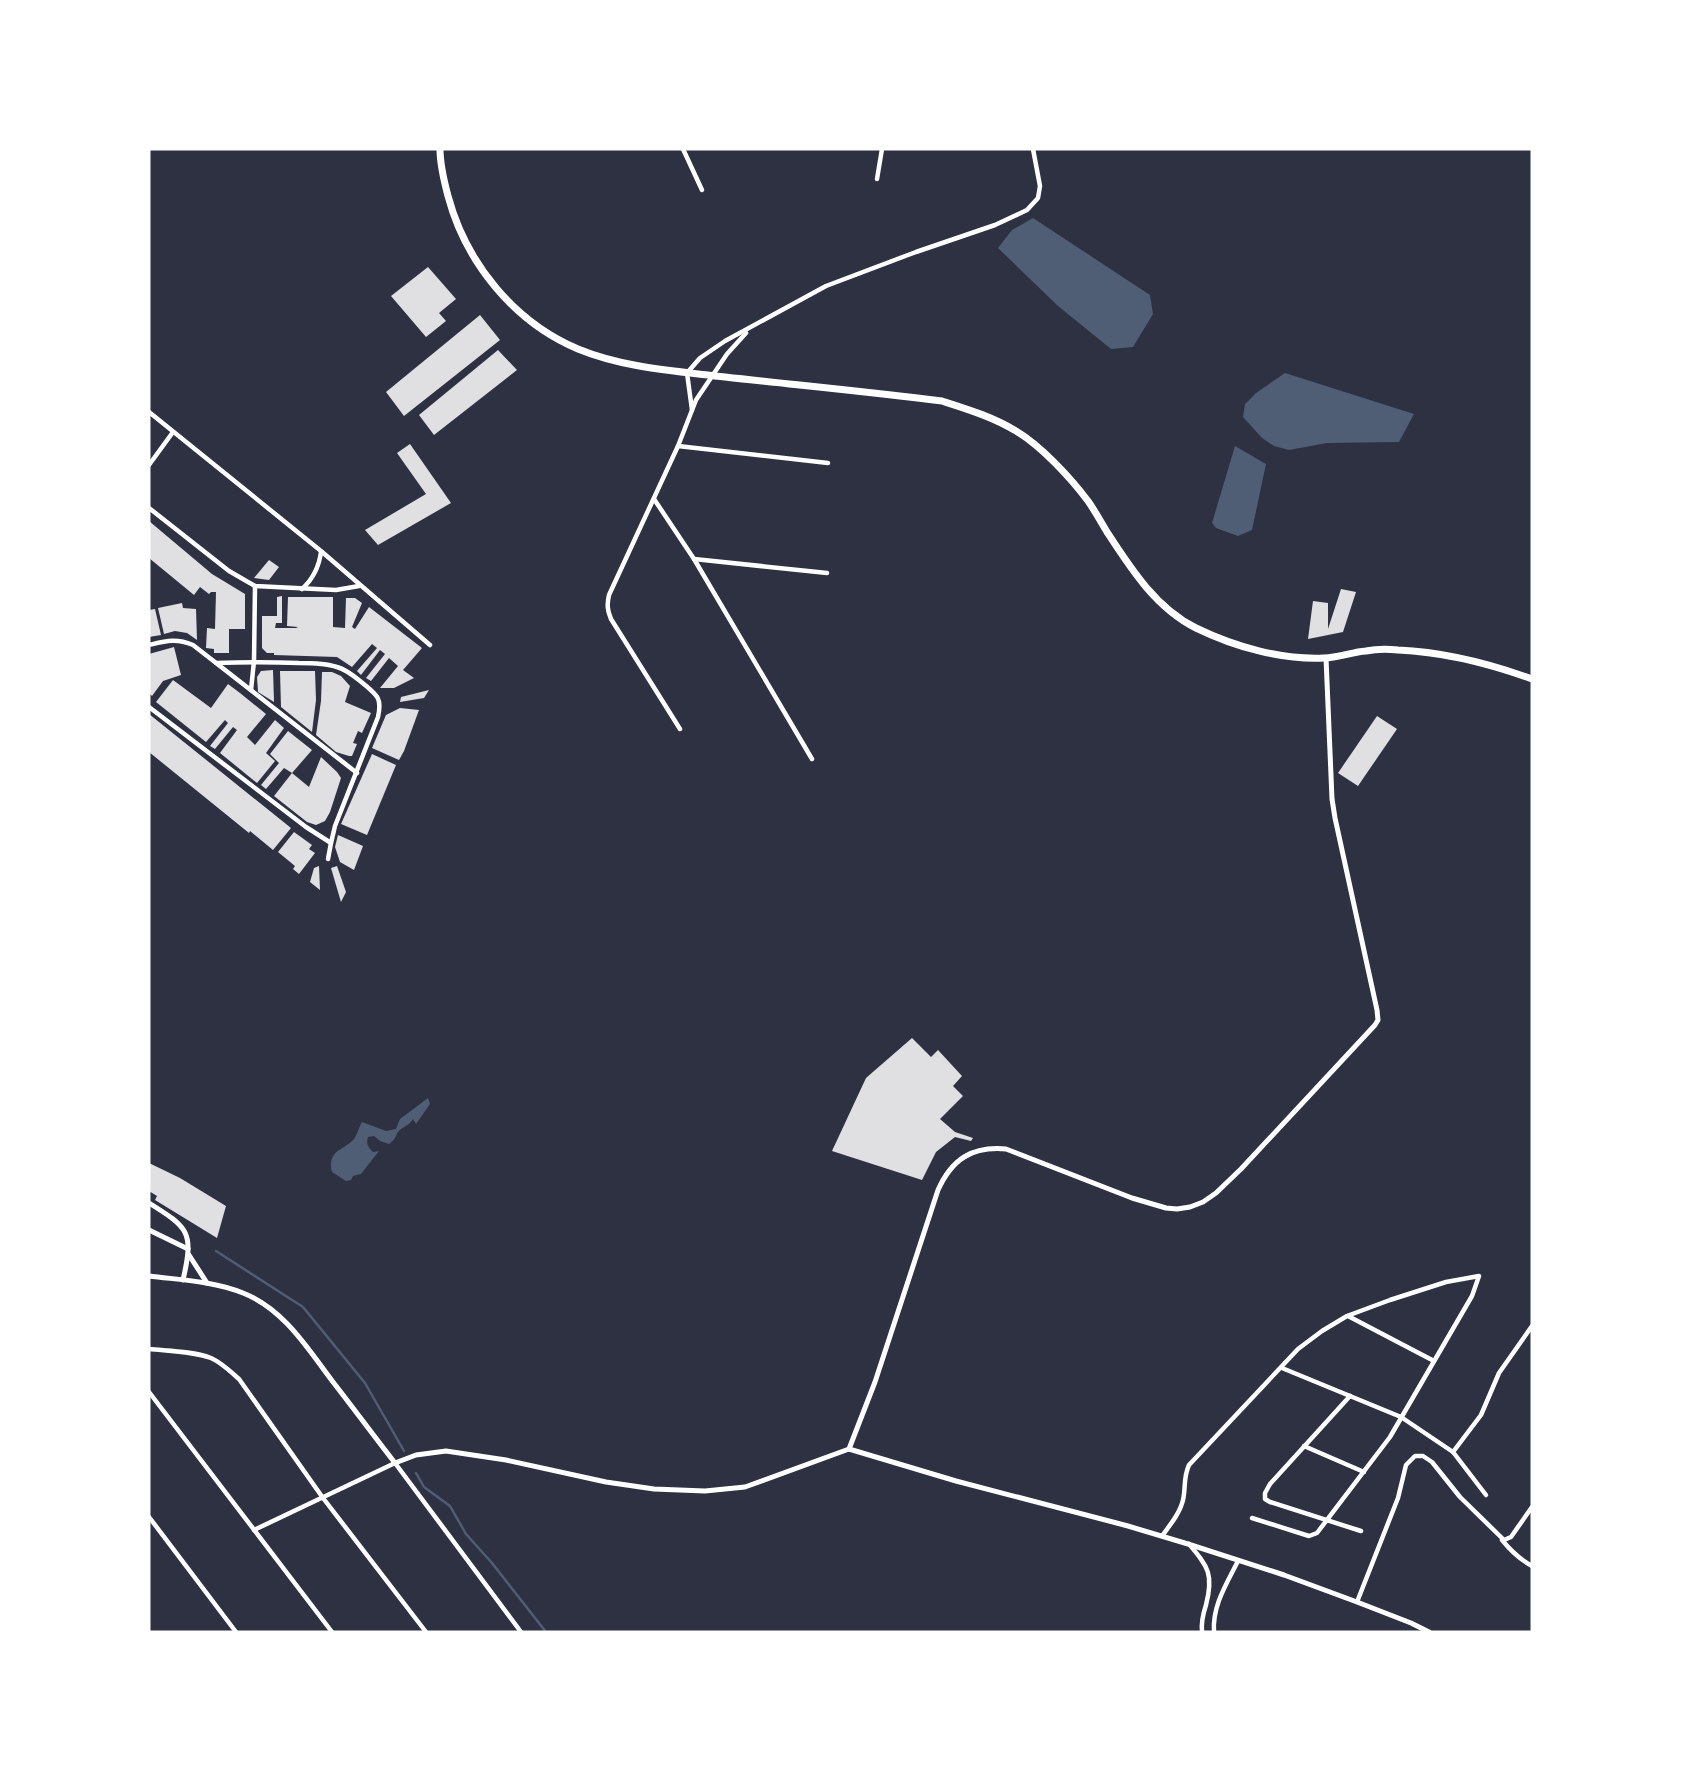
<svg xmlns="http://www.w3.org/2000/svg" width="1681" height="1781" font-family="Manrope,sans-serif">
  <rect width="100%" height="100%" fill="#2d3142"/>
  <g fill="#4f5d75">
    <polygon points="1033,218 1150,295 1153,314 1133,347 1111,349 1058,306 998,248 1012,230"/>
    <polygon points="1285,373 1414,414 1399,442 1327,443 1289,450 1274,446 1262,438 1243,417 1245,404 1256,393"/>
    <polygon points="1235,446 1266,464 1252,530 1238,536 1216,528 1212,523"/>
    <path d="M428,1098L430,1104L416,1124L413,1119C409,1126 402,1127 398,1132C395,1137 395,1140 389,1144L380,1141L374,1136L368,1137C366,1144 368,1147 373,1152L379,1151L361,1174L353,1176L351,1180L346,1181L332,1172C327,1150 343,1151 354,1139C357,1135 359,1127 362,1122L386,1131L396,1129L400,1119Z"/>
  </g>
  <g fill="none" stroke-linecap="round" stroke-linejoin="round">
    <g stroke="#4f5d75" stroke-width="2.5">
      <polyline points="216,1251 303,1307 365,1383 404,1451"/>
      <polyline points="416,1473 424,1487 450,1506 466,1534 492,1563 546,1632"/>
    </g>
  </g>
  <g fill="#e0e0e3">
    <polygon points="428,267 456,299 439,313 446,321 426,337 391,296"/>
    <polygon points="480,315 500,340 404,416 386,392"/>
    <polygon points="498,350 517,370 434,435 419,415"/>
    <polygon points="410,444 451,503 378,545 365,530 426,494 397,453"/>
    <polygon points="149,521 212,574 245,594 245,629 229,629 229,653 214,653 214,649 206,648 207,628 215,629 216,592 211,592 209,594 200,587 194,595 149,558"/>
    <polygon points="269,560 279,567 269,580 254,578"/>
    <polygon points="1341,589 1356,592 1343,632 1308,639 1313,601 1328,603 1328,629"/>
    <polygon points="282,596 282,623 276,623 275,628 296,628 298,627 287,626 288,597 333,597 333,627 345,628 346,598 355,598 362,603 352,627 355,629 369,607 422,648 403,670 414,678 394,688 380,688 398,666 389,658 371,681 366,678 385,654 380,650 361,675 357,671 377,648 372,644 352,667 337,657 274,655 274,653 267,653 262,648 262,616 277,616 277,597"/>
    <polygon points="182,603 183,608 196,609 197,640 187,633 175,631 164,634 158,608"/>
    <polygon points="155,609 161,635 149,637 149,610"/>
    <polygon points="174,647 181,675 163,681 152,696 149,693 149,654"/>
    <polygon points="273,670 274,702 258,692 257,677 261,671"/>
    <polygon points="280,671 315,671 316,700 312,732 281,707"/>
    <polygon points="322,672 332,672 341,676 350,686 345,702 371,713 362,733 358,731 353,743 357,744 352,756 349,756 336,752 316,735 321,701"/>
    <polygon points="173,680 211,708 228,684 240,693 266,714 247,737 255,745 275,720 284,728 266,753 275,761 257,783 220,753 237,730 233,727 215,749 210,746 228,723 225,720 206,742 156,702"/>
    <polygon points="429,690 424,698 400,702 401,697"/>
    <polygon points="400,708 419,710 404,751 399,760 372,748 386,715"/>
    <polygon points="149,714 291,828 273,850 250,831 249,833 149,752"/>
    <polygon points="1377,716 1397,729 1358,786 1338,773"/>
    <polygon points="288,731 312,750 292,773 284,768 266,789 261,785 279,763 270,754"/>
    <polygon points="372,754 396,765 367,835 341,824"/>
    <polygon points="321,757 337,772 341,778 330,812 325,821 316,825 307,822 274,796 292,773 309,787"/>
    <polygon points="294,832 312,845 309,849 315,853 299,874 293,869 295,866 278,852"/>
    <polygon points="338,835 363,846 354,870 340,862 335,847"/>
    <polygon points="319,866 320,890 310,882 314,868"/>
    <polygon points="337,866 346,892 341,902 331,868"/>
    <polygon points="912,1038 931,1057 938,1050 962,1076 953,1086 963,1096 940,1119 955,1132 973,1138 971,1141 955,1137 936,1152 922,1180 832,1151 866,1078"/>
    <polygon points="149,1163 180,1178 226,1206 217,1238 155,1200 157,1196 149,1191"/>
  </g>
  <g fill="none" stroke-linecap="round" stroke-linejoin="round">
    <g stroke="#fff" stroke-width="4.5">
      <polyline points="683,149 702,190"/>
      <polyline points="877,179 882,149"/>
      <polyline points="692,410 687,373 700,358 725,341 826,286 916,252 995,225 1027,210 1038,198 1040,186 1033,149"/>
      <polyline points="149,412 321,551 430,645"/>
      <polyline points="678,446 828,463"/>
      <polyline points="149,465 173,432"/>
      <polyline points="654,499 694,559 812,759"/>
      <polyline points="149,508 229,571 255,586 336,590 359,586"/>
      <polyline points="694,559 827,573"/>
      <path d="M302,589C313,579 319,567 321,552"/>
      <path d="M149,645C166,641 176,638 193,645L357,773"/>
      <polyline points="251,690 254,661 255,586"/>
      <path d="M149,707L306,827L331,843L335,826L378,717C382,699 378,696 365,685C356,678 348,670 337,667C325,663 312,663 299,663C271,662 244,662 216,663"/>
      <path d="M680,729L611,619C607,610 607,604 609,595L678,446L696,400L727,354L746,333"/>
      <polyline points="328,859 331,843"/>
      <polyline points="1348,1316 1434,1361"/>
      <path d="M149,1349C169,1351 192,1351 211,1358C222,1363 230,1371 239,1379L323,1498L426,1632"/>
      <polyline points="1282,1368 1401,1417 1453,1452 1486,1495"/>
      <polyline points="149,1392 332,1632"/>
      <polyline points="1350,1396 1270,1484 1265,1493 1265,1499 1270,1502 1361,1531"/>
      <polyline points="1304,1446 1364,1472"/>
      <polyline points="1453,1452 1481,1415 1499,1373 1532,1326"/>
      <polyline points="149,1517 236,1632"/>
      <polyline points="254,1530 395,1463 521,1632"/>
      <path d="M1162,1536C1170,1525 1180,1513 1183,1500C1186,1487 1183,1478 1189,1465L1298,1349L1322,1331L1347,1316L1390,1300L1446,1282L1479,1276L1472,1296L1390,1437L1317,1533L1309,1536L1252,1518"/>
      <path d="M1502,1540C1511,1551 1519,1559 1532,1566"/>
      <path d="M1189,1544C1208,1567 1214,1574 1206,1605C1203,1614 1201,1622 1202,1632"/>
      <polyline points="1357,1602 1398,1498 1406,1465 1415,1456 1423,1456 1432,1462 1460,1497 1504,1540 1511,1537 1532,1507"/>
      <path d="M1214,1632C1212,1606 1227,1583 1238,1561"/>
    </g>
    <g stroke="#fff" stroke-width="5">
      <path d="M149,1203C189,1228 194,1232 183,1280"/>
      <polyline points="149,1230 188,1249"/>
      <polyline points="189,1255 207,1283"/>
      <path d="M149,1276C180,1280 214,1281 243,1293C284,1309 308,1349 333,1382C354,1409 374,1436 395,1463L416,1455L446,1451L506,1460L606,1482L654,1489L705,1491L745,1487L849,1449L875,1382L938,1190C952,1159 972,1146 1006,1149L1132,1198L1166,1208L1177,1209L1190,1207L1203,1202L1216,1193L1241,1169L1375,1025L1378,1020L1377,1010L1335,818L1332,799L1326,658"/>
      <polyline points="849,1449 956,1481 1128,1526 1188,1544 1284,1575 1357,1602 1411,1623 1429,1632"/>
    </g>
    <path stroke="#fff" stroke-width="7" d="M440,149C440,165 444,181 448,196C466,263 514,322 578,349C624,368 676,371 725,377C797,385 870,392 942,401C967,409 993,417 1016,431C1041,446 1070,477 1088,501C1095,511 1101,522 1107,532C1131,569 1156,608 1196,628C1235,647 1282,660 1324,658C1338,658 1352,652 1366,651C1376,649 1388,649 1398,650C1445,652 1488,663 1532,679"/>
  </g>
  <rect width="1681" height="1781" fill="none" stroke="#ffffff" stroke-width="301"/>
</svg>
